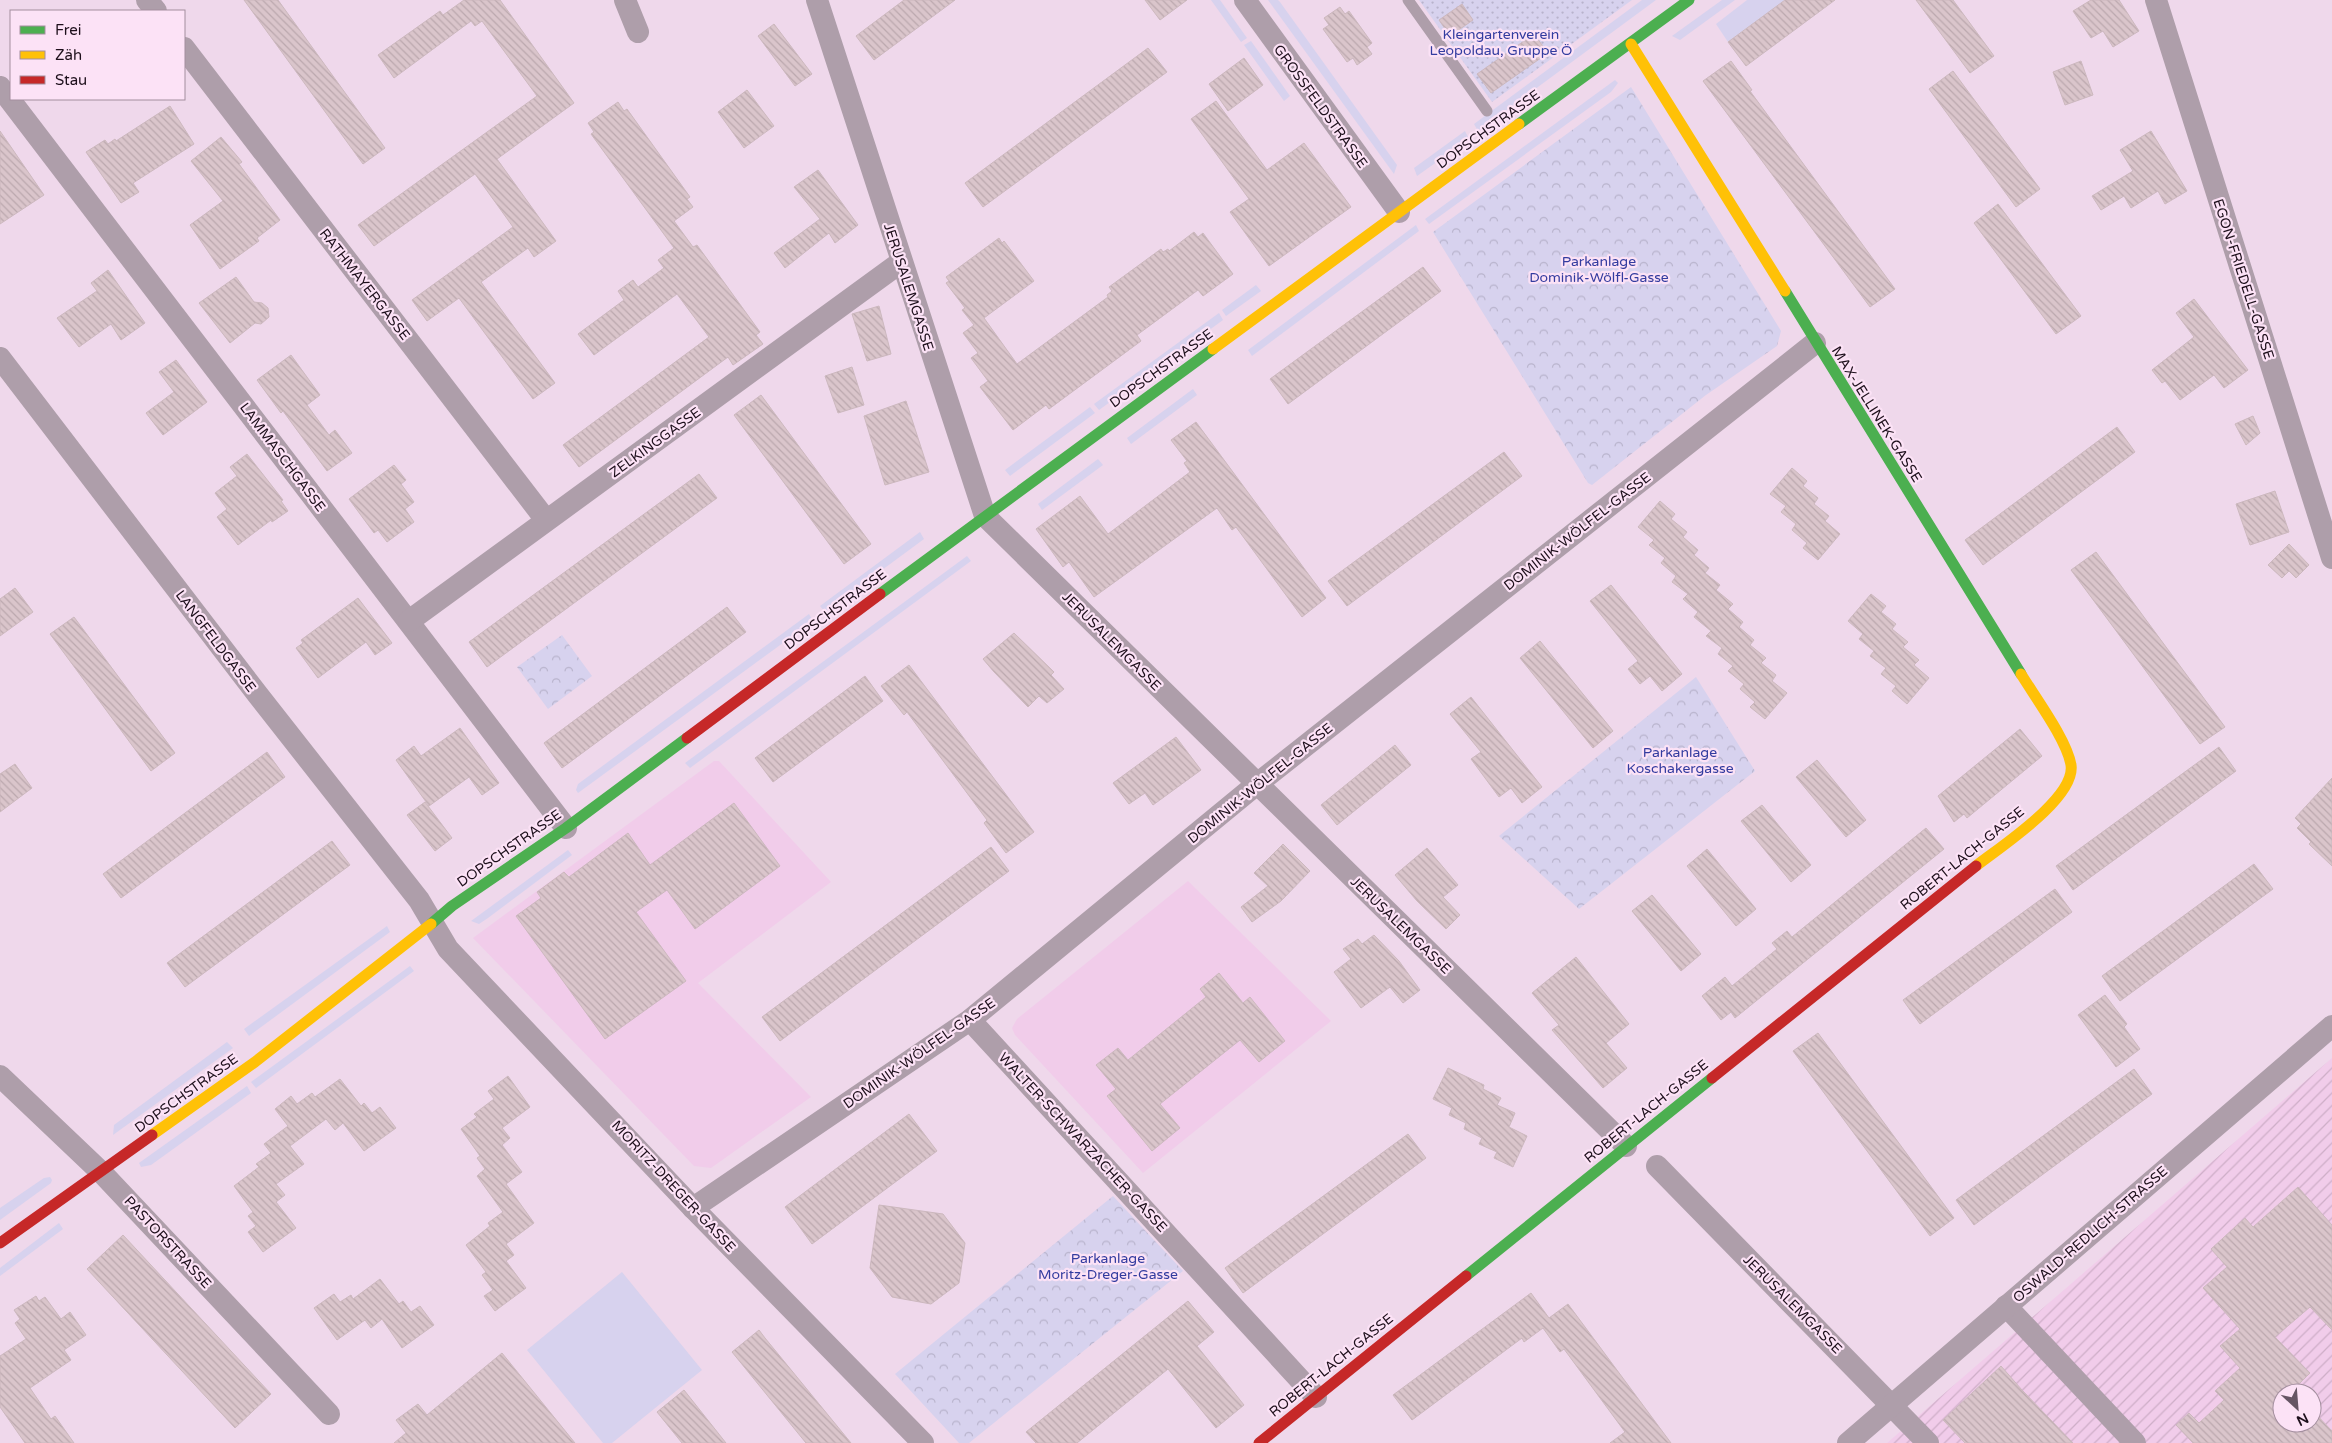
<svg xmlns="http://www.w3.org/2000/svg" width="2332" height="1443" font-family="'Varela Round',sans-serif">
  <defs>
    <pattern id="industrial-furrows" width="10" height="10" patternUnits="userSpaceOnUse" patternTransform="scale(1.25)"><rect width="10" height="10" fill="#f1ccea"/><path d="M-1 1l2-2M0 10L10 0M9 11l2-2" fill="none" stroke="#ceaec8"/></pattern>
    <pattern id="park-crowns" width="20" height="18" patternUnits="userSpaceOnUse" patternTransform="scale(1.25)"><rect width="20" height="18" fill="#d7d2ee"/><path d="M2 6a3 3 0 1 1 6 0M12 15a3 3 0 1 1 6 0" fill="none" stroke="#b8b3cc"/></pattern>
    <pattern id="garden-dots" width="8" height="8" patternUnits="userSpaceOnUse" patternTransform="scale(1.25)"><rect width="8" height="8" fill="#d7d2ee"/><path d="M2 2h.1M6 6h.1" fill="none" stroke="#b8b3cc" stroke-width="1.8" stroke-linecap="round"/></pattern>
    <pattern id="building-back-hatch" width="6" height="6" patternUnits="userSpaceOnUse" patternTransform="scale(1.25)"><rect width="6" height="6" fill="#dac5cb"/><path d="M-1 5l2 2M0 0l6 6M5-1l2 2" fill="none" stroke="#bba8ae"/></pattern>
  </defs>
  <rect width="100%" height="100%" fill="#efd8eb"/>
  <g fill="#f1ccea">
    <polygon points="714,761 719,761 831,882 698,983 811,1097 711,1168 694,1166 473,938"/>
    <polygon points="1188,881 1331,1021 1143,1173 1015,1035 1012,1028 1017,1019"/>
  </g>
  <path fill="url(#industrial-furrows)" fill-rule="evenodd" d="M2332,1058V1443H1887ZM2282,1393H2312V1423H2282Z"/>
  <g fill="#d7d2ee">
    <polygon points="1211,0 1220,0 1247,38 1241,42"/>
    <polygon points="1268,0 1278,0 1280,2 1397,165 1394,174"/>
    <polygon points="1642,0 1656,0 1478,131 1474,124"/>
    <polygon points="1722,0 1735,0 1680,40 1672,36"/>
    <polygon points="1747,0 1785,0 1728,42 1716,24"/>
    <polygon points="1251,41 1290,96 1284,101 1244,45"/>
    <polygon points="1615,80 1618,83 1611,92 1429,224 1425,219"/>
    <polygon points="1465,131 1469,139 1417,176 1414,168"/>
    <polygon points="1416,225 1419,231 1252,356 1248,350"/>
    <polygon points="1256,285 1261,291 1226,316 1222,310"/>
    <polygon points="1219,313 1223,320 1099,410 1094,404"/>
    <polygon points="1193,389 1197,395 1131,444 1127,438"/>
    <polygon points="1090,407 1095,413 1010,476 1005,470"/>
    <polygon points="1098,459 1103,465 1042,510 1038,504"/>
    <polygon points="920,532 924,539 825,612 820,606"/>
    <polygon points="967,556 971,561 690,768 685,763"/>
    <polygon points="809,614 813,621 578,793 576,790 578,784"/>
    <polygon points="568,850 572,855 488,918 479,924 471,921"/>
    <polygon points="387,926 390,932 249,1036 244,1029"/>
    <polygon points="410,966 414,971 256,1088 251,1082"/>
    <polygon points="227,1042 233,1048 113,1135 114,1125"/>
    <polygon points="247,1086 251,1093 151,1165 141,1167 139,1163"/>
    <polygon points="50,1177 52,1180 51,1183 0,1220 0,1208 44,1178"/>
    <polygon points="59,1223 63,1229 0,1276 0,1268"/>
    <polygon points="622,1272 702,1370 612,1443 603,1443 527,1350"/>
  </g>
  <g fill="url(#park-crowns)">
    <polygon points="1631,87 1781,331 1777,346 1706,395 1592,485 1588,483 1433,232"/>
    <polygon points="562,635 592,676 548,709 517,667"/>
    <polygon points="1696,677 1755,771 1579,909 1499,836"/>
    <polygon points="1113,1196 1183,1271 969,1443 959,1443 895,1374"/>
  </g>
  <polygon fill="url(#garden-dots)" points="1419,0 1632,0 1492,102"/>
  <g fill="url(#building-back-hatch)" stroke="#ccb8be">
    <polygon points="244,0 278,0 385,148 363,164"/>
    <polygon points="464,0 500,0 574,103 497,159 556,241 534,257 528,248 481,282 555,383 533,399 459,298 427,321 412,300 513,227 475,174 374,246 358,225 537,96 482,21 475,26 471,21 394,78 378,55 440,11 443,15"/>
    <polygon points="904,0 955,0 874,60 856,36"/>
    <polygon points="1145,0 1187,0 1160,20"/>
    <polygon points="1785,0 1835,0 1746,66 1728,42"/>
    <polygon points="1916,0 1953,0 1994,56 1970,73"/>
    <polygon points="2091,0 2119,0 2139,31 2113,47 2103,31 2091,38 2073,11"/>
    <polygon points="1462,4 1473,20 1450,36 1439,20"/>
    <polygon points="1340,7 1345,14 1349,11 1372,43 1367,47 1372,54 1357,65 1353,58 1347,62 1323,29 1329,25 1324,18"/>
    <polygon points="774,24 812,74 795,86 758,36"/>
    <polygon points="1534,34 1548,53 1491,93 1477,74"/>
    <polygon points="1148,48 1167,72 983,207 965,183"/>
    <polygon points="1244,58 1263,85 1228,111 1209,84"/>
    <polygon points="1731,61 1752,90 1750,91 1895,289 1870,307 1703,81"/>
    <polygon points="2081,61 2093,95 2065,105 2053,72"/>
    <polygon points="1953,71 2040,189 2016,207 1929,89"/>
    <polygon points="747,90 774,126 744,148 718,112"/>
    <polygon points="1216,101 1267,170 1304,143 1351,207 1269,266 1230,212 1249,199 1191,119"/>
    <polygon points="618,102 624,111 627,109 690,197 687,199 693,207 674,221 693,247 697,245 760,332 756,335 763,344 733,365 728,357 579,467 563,445 709,337 677,294 594,355 578,334 624,300 618,291 633,280 638,287 664,268 658,260 674,248 591,134 594,132 588,123"/>
    <polygon points="170,106 194,144 133,183 139,192 121,203 86,152 105,140 108,144 115,139 116,141"/>
    <polygon points="0,131 44,195 0,224"/>
    <polygon points="2151,131 2187,191 2165,204 2158,191 2131,208 2124,196 2101,210 2092,196 2133,171 2120,150"/>
    <polygon points="221,137 242,162 239,164 280,220 257,238 259,241 220,269 190,225 223,201 191,161"/>
    <polygon points="818,170 858,225 835,243 829,233 785,268 774,253 820,219 794,187"/>
    <polygon points="1998,204 2081,316 2056,334 1974,223"/>
    <polygon points="1194,232 1198,237 1203,233 1233,274 1203,296 1198,290 1137,335 1141,341 1049,409 1046,405 1013,430 980,387 988,381 971,358 978,353 963,333 974,325 962,310 965,308 946,283 949,281 946,277 999,238 1002,243 1004,241 1034,281 984,318 1017,364 1108,297 1107,295 1112,291 1109,287 1161,249 1163,252 1168,249 1169,251"/>
    <polygon points="1423,267 1441,291 1288,404 1270,379"/>
    <polygon points="108,270 145,323 121,340 111,324 79,347 57,318 97,291 91,283"/>
    <polygon points="236,277 254,302 262,303 268,308 269,317 261,324 255,323 230,343 199,303"/>
    <polygon points="2194,299 2248,370 2224,388 2214,375 2180,400 2165,381 2162,383 2152,370 2194,337 2176,313"/>
    <polygon points="879,306 891,354 867,361 852,314"/>
    <polygon points="291,355 320,395 307,405 329,435 335,430 352,453 327,471 283,411 281,413 257,380"/>
    <polygon points="176,360 207,402 163,435 146,413 174,392 159,372"/>
    <polygon points="852,367 864,405 838,413 825,376"/>
    <polygon points="761,395 871,544 844,564 734,415"/>
    <polygon points="906,401 929,472 885,485 864,416"/>
    <polygon points="2253,416 2260,433 2246,445 2235,424"/>
    <polygon points="1196,422 1326,598 1302,617 1236,527 1232,530 1217,508 1094,597 1069,562 1063,567 1036,529 1080,496 1108,534 1190,472 1184,463 1187,461 1171,440"/>
    <polygon points="2117,427 2135,452 1983,565 1965,540"/>
    <polygon points="1504,452 1522,476 1347,606 1328,581"/>
    <polygon points="247,454 283,500 281,501 288,511 272,522 271,520 238,545 217,517 227,509 215,493 237,476 230,467"/>
    <polygon points="394,465 406,480 401,484 414,502 405,509 414,522 387,542 378,530 374,533 349,499"/>
    <polygon points="1792,468 1807,481 1803,486 1818,498 1814,504 1829,516 1825,521 1840,534 1818,560 1803,548 1807,543 1792,530 1796,524 1781,512 1786,506 1770,494"/>
    <polygon points="699,474 717,498 487,667 469,642"/>
    <polygon points="2275,491 2289,532 2250,545 2236,504"/>
    <polygon points="1660,501 1675,514 1671,519 1687,532 1683,537 1698,550 1694,555 1709,568 1705,573 1720,585 1716,590 1733,604 1728,609 1743,622 1739,627 1754,640 1750,645 1766,658 1761,663 1776,675 1772,681 1787,693 1765,719 1750,707 1755,702 1740,689 1744,684 1728,671 1733,666 1718,654 1722,648 1706,636 1711,631 1694,617 1698,612 1683,599 1688,594 1672,582 1676,576 1661,563 1665,558 1649,545 1654,540 1638,527"/>
    <polygon points="2289,544 2309,565 2296,578 2289,571 2282,578 2268,565"/>
    <polygon points="2096,552 2225,727 2200,744 2071,570"/>
    <polygon points="1611,585 1682,674 1662,691 1650,676 1640,684 1628,669 1638,661 1590,601"/>
    <polygon points="15,588 33,612 0,636 0,599"/>
    <polygon points="1871,594 1886,606 1881,612 1896,624 1892,629 1908,642 1903,647 1919,660 1914,665 1929,678 1907,704 1892,691 1896,686 1881,674 1886,668 1870,656 1874,651 1859,639 1863,634 1848,621"/>
    <polygon points="358,598 392,643 375,655 366,642 318,678 296,648 303,643 301,640"/>
    <polygon points="727,607 746,632 562,768 544,743"/>
    <polygon points="74,617 175,753 151,771 50,634"/>
    <polygon points="1014,633 1054,672 1051,675 1064,689 1047,703 1039,696 1028,707 994,672 983,659"/>
    <polygon points="1540,641 1613,731 1593,748 1520,658"/>
    <polygon points="909,665 1034,832 1006,853 984,823 987,820 944,762 907,712 904,715 881,686"/>
    <polygon points="865,676 883,701 773,782 755,758"/>
    <polygon points="1471,697 1542,787 1522,803 1511,788 1499,797 1471,759 1481,752 1450,714"/>
    <polygon points="460,728 499,783 482,795 469,777 429,806 396,760 414,746 421,756"/>
    <polygon points="2020,729 2042,756 1967,818 1964,814 1954,822 1938,796"/>
    <polygon points="1176,737 1201,770 1153,805 1145,793 1129,804 1113,783"/>
    <polygon points="1395,745 1411,765 1337,825 1321,805"/>
    <polygon points="2219,747 2236,771 2073,890 2056,866"/>
    <polygon points="267,752 285,777 121,898 103,874"/>
    <polygon points="1817,760 1866,820 1846,837 1796,777"/>
    <polygon points="15,764 32,788 0,812 0,774"/>
    <polygon points="2332,778 2332,866 2309,844 2311,842 2297,828 2301,824 2295,818"/>
    <polygon points="425,802 452,838 435,851 407,815"/>
    <polygon points="734,803 780,866 695,929 667,890 636,912 686,981 605,1039 516,916 541,898 537,892 564,872 569,877 628,833 650,865"/>
    <polygon points="1762,805 1811,865 1791,882 1741,821"/>
    <polygon points="1926,828 1944,849 1735,1018 1731,1012 1721,1020 1702,996 1725,977 1732,986 1777,949 1772,943 1787,931 1792,937"/>
    <polygon points="332,841 350,865 185,987 167,963"/>
    <polygon points="1283,844 1310,871 1281,901 1252,922 1241,907 1268,886 1254,873"/>
    <polygon points="991,847 1009,871 780,1041 762,1017"/>
    <polygon points="1427,848 1458,885 1443,897 1460,915 1446,929 1417,901 1395,875"/>
    <polygon points="1707,849 1756,909 1736,926 1687,866"/>
    <polygon points="2254,864 2273,889 2120,1001 2102,976"/>
    <polygon points="2055,889 2072,912 1920,1024 1903,1000"/>
    <polygon points="1652,895 1701,954 1681,971 1632,911"/>
    <polygon points="1374,935 1399,961 1420,990 1403,1003 1390,987 1361,1008 1334,972 1351,959 1343,949 1358,939 1362,944"/>
    <polygon points="1576,957 1629,1024 1606,1043 1627,1068 1603,1088 1552,1030 1559,1025 1532,993"/>
    <polygon points="1219,973 1243,1003 1250,997 1285,1041 1259,1062 1240,1040 1160,1104 1180,1128 1152,1151 1107,1096 1116,1089 1096,1065 1118,1048 1128,1060 1206,997 1200,989"/>
    <polygon points="2105,995 2127,1024 2124,1027 2140,1049 2116,1067 2078,1015"/>
    <polygon points="1818,1033 1954,1218 1930,1236 1793,1051"/>
    <polygon points="1448,1068 1484,1085 1483,1089 1501,1098 1497,1105 1515,1113 1509,1127 1527,1136 1513,1167 1494,1158 1497,1152 1479,1144 1482,1138 1464,1129 1466,1123 1449,1115 1452,1108 1433,1099"/>
    <polygon points="2134,1069 2152,1094 1974,1225 1956,1200"/>
    <polygon points="508,1076 530,1107 502,1128 510,1138 502,1145 522,1172 506,1184 534,1223 506,1244 514,1255 506,1261 526,1288 495,1311 484,1296 493,1290 482,1275 486,1272 466,1245 490,1226 488,1223 503,1212 477,1176 485,1169 477,1158 480,1156 461,1129 477,1117 474,1114 494,1099 488,1091"/>
    <polygon points="340,1079 361,1106 364,1103 372,1113 380,1107 396,1128 364,1151 343,1123 335,1130 326,1119 290,1146 304,1164 276,1184 285,1195 276,1202 296,1228 263,1252 248,1232 256,1226 248,1216 253,1212 234,1186 259,1167 256,1164 271,1153 264,1144 288,1126 275,1109 291,1096 297,1104 312,1093 315,1097"/>
    <polygon points="909,1114 937,1151 812,1244 785,1207"/>
    <polygon points="1408,1134 1426,1158 1243,1293 1225,1268"/>
    <polygon points="2298,1187 2332,1225 2332,1330 2310,1307 2275,1337 2310,1373 2293,1390 2296,1393 2282,1393 2282,1423 2312,1423 2312,1410 2332,1431 2332,1443 2193,1443 2176,1425 2189,1413 2199,1423 2224,1400 2215,1391 2240,1368 2220,1346 2240,1329 2203,1288 2227,1267 2211,1249 2245,1218 2253,1227"/>
    <polygon points="879,1205 943,1214 965,1243 959,1283 931,1304 892,1297 870,1268"/>
    <polygon points="123,1235 271,1394 235,1428 87,1269"/>
    <polygon points="380,1279 399,1304 403,1301 411,1312 420,1306 434,1325 402,1348 382,1319 371,1328 365,1320 337,1340 314,1308 334,1294 340,1302 351,1295 353,1299"/>
    <polygon points="1531,1293 1549,1318 1568,1304 1671,1443 1610,1443 1625,1432 1564,1349 1560,1352 1543,1328 1524,1342 1522,1338 1412,1420 1393,1395"/>
    <polygon points="36,1296 39,1301 45,1297 61,1319 70,1312 86,1335 64,1350 71,1360 30,1388 51,1419 55,1416 74,1443 25,1443 0,1407 0,1356 26,1339 15,1323 20,1319 14,1310"/>
    <polygon points="1188,1301 1214,1332 1197,1346 1244,1405 1216,1428 1168,1369 1077,1443 1036,1443 1026,1432"/>
    <polygon points="759,1330 765,1338 851,1443 806,1443 732,1352"/>
    <polygon points="502,1353 575,1443 394,1443 406,1433 396,1420 418,1404 427,1415"/>
    <polygon points="2001,1366 2022,1390 2073,1443 1965,1443 1943,1420"/>
    <polygon points="684,1390 726,1443 682,1443 657,1412"/>
  </g>
  <g fill="none" stroke-linecap="round" stroke-linejoin="round">
    <polyline stroke="#ae9eaa" stroke-width="11" points="1408,0 1487,111"/>
    <g stroke="#ae9eaa" stroke-width="22">
      <polyline points="147,0 156,11"/>
      <polyline points="625,0 638,32"/>
      <polyline points="817,0 985,516 1626,1146"/>
      <polyline points="1245,0 1399,212"/>
      <polyline points="2156,0 2332,558"/>
      <polyline points="184,48 546,520"/>
      <polyline points="0,87 566,828"/>
      <polyline points="0,358 258,695 419,900 448,949 693,1208 923,1443"/>
      <polyline points="409,621 901,262"/>
      <polyline points="970,1020 1316,1397"/>
      <polyline points="0,1076 102,1173 329,1414"/>
      <polyline points="1657,1166 1928,1443"/>
      <polyline points="693,1208 970,1020 1257,784 1815,343"/>
      <polyline points="2006,1306 2135,1443"/>
      <polyline points="1848,1443 2332,1026"/>
    </g>
    <g stroke="#4caf50" stroke-width="11">
      <polyline points="1519,124 1689,0"/>
      <polyline points="1785,291 2021,674"/>
      <polyline points="880,594 1213,349"/>
      <polyline points="431,924 452,906 566,828 687,738"/>
      <polyline points="1466,1276 1712,1078"/>
    </g>
    <g stroke="#ffc107" stroke-width="11">
      <polyline points="1631,44 1785,291"/>
      <polyline points="1213,349 1519,124"/>
      <path d="M1976,866C2000,847 2076,798 2071,765C2067,740 2035,697 2021,674"/>
      <polyline points="152,1135 255,1062 431,924"/>
    </g>
    <g stroke="#c62828" stroke-width="11">
      <polyline points="687,738 880,594"/>
      <polyline points="1712,1078 1976,866"/>
      <polyline points="0,1243 152,1135"/>
      <polyline points="1259,1443 1466,1276"/>
    </g>
  </g>
  <g text-anchor="middle" stroke-width="4.5" stroke-linejoin="round" paint-order="stroke">
    <g font-size="14" fill="#333c9f" stroke="#fce2f6">
      <text x="1501" y="39">Kleingartenverein<tspan x="1501" dy="16">Leopoldau, Gruppe Ö</tspan></text>
      <text x="1599" y="266">Parkanlage<tspan x="1599" dy="16">Dominik-Wölfl-Gasse</tspan></text>
      <text x="1680" y="757">Parkanlage<tspan x="1680" dy="16">Koschakergasse</tspan></text>
      <text x="1108" y="1263">Parkanlage<tspan x="1108" dy="16">Moritz-Dreger-Gasse</tspan></text>
    </g>
    <g font-size="14" fill="#1d0f1b" stroke="#fce2f6">
      <text transform="translate(1321 106) rotate(54)" y="5">GROSSFELDSTRASSE</text>
      <text transform="translate(1488 129) rotate(-36)" y="5">DOPSCHSTRASSE</text>
      <text transform="translate(2244 279) rotate(72)" y="5">EGON-FRIEDELL-GASSE</text>
      <text transform="translate(365 284) rotate(52)" y="5">RATHMAYERGASSE</text>
      <text transform="translate(909 287) rotate(72)" y="5">JERUSALEMGASSE</text>
      <text transform="translate(1161 368) rotate(-36)" y="5">DOPSCHSTRASSE</text>
      <text transform="translate(1877 414) rotate(58)" y="5">MAX-JELLINEK-GASSE</text>
      <text transform="translate(655 442) rotate(-36)" y="5">ZELKINGGASSE</text>
      <text transform="translate(283 457) rotate(53)" y="5">LAMMASCHGASSE</text>
      <text transform="translate(1577 531) rotate(-38)" y="5">DOMINIK-WÖLFEL-GASSE</text>
      <text transform="translate(835 609) rotate(-37)" y="5">DOPSCHSTRASSE</text>
      <text transform="translate(216 641) rotate(53)" y="5">LANGFELDGASSE</text>
      <text transform="translate(1112 641) rotate(45)" y="5">JERUSALEMGASSE</text>
      <text transform="translate(1260 783) rotate(-39)" y="5">DOMINIK-WÖLFEL-GASSE</text>
      <text transform="translate(509 848) rotate(-35)" y="5">DOPSCHSTRASSE</text>
      <text transform="translate(1962 858) rotate(-39)" y="5">ROBERT-LACH-GASSE</text>
      <text transform="translate(1401 925) rotate(44)" y="5">JERUSALEMGASSE</text>
      <text transform="translate(919 1053) rotate(-35)" y="5">DOMINIK-WÖLFEL-GASSE</text>
      <text transform="translate(186 1093) rotate(-36)" y="5">DOPSCHSTRASSE</text>
      <text transform="translate(1646 1111) rotate(-39)" y="5">ROBERT-LACH-GASSE</text>
      <text transform="translate(1083 1142) rotate(47)" y="5">WALTER-SCHWARZACHER-GASSE</text>
      <text transform="translate(674 1186) rotate(47)" y="5">MORITZ-DREGER-GASSE</text>
      <text transform="translate(2090 1234) rotate(-41)" y="5">OSWALD-REDLICH-STRASSE</text>
      <text transform="translate(168 1242) rotate(47)" y="5">PASTORSTRASSE</text>
      <text transform="translate(1793 1304) rotate(45)" y="5">JERUSALEMGASSE</text>
      <text transform="translate(1331 1365) rotate(-39)" y="5">ROBERT-LACH-GASSE</text>
    </g>
  </g>
  <rect x="10" y="10" width="175" height="90" fill="#fce2f6" stroke="#a38e9e"/>
  <rect x="20" y="26" width="25" height="8" fill="#4caf50" stroke="#a38e9e"/>
  <text x="55" y="35" font-size="15" fill="#1d0f1b">Frei</text>
  <rect x="20" y="51" width="25" height="8" fill="#ffc107" stroke="#a38e9e"/>
  <text x="55" y="60" font-size="15" fill="#1d0f1b">Zäh</text>
  <rect x="20" y="76" width="25" height="8" fill="#c62828" stroke="#a38e9e"/>
  <text x="55" y="85" font-size="15" fill="#1d0f1b">Stau</text>
  <g transform="translate(2297 1408) rotate(154)"><circle r="24" fill="#fce2f6" stroke="#a38e9e"/>
  <path d="M0-4L9 19L0 12L-9 19Z" fill="#665564"/>
  <text y="-8" font-size="14" font-weight="bold" text-anchor="middle" fill="#1d0f1b">N</text>
  </g>
</svg>
